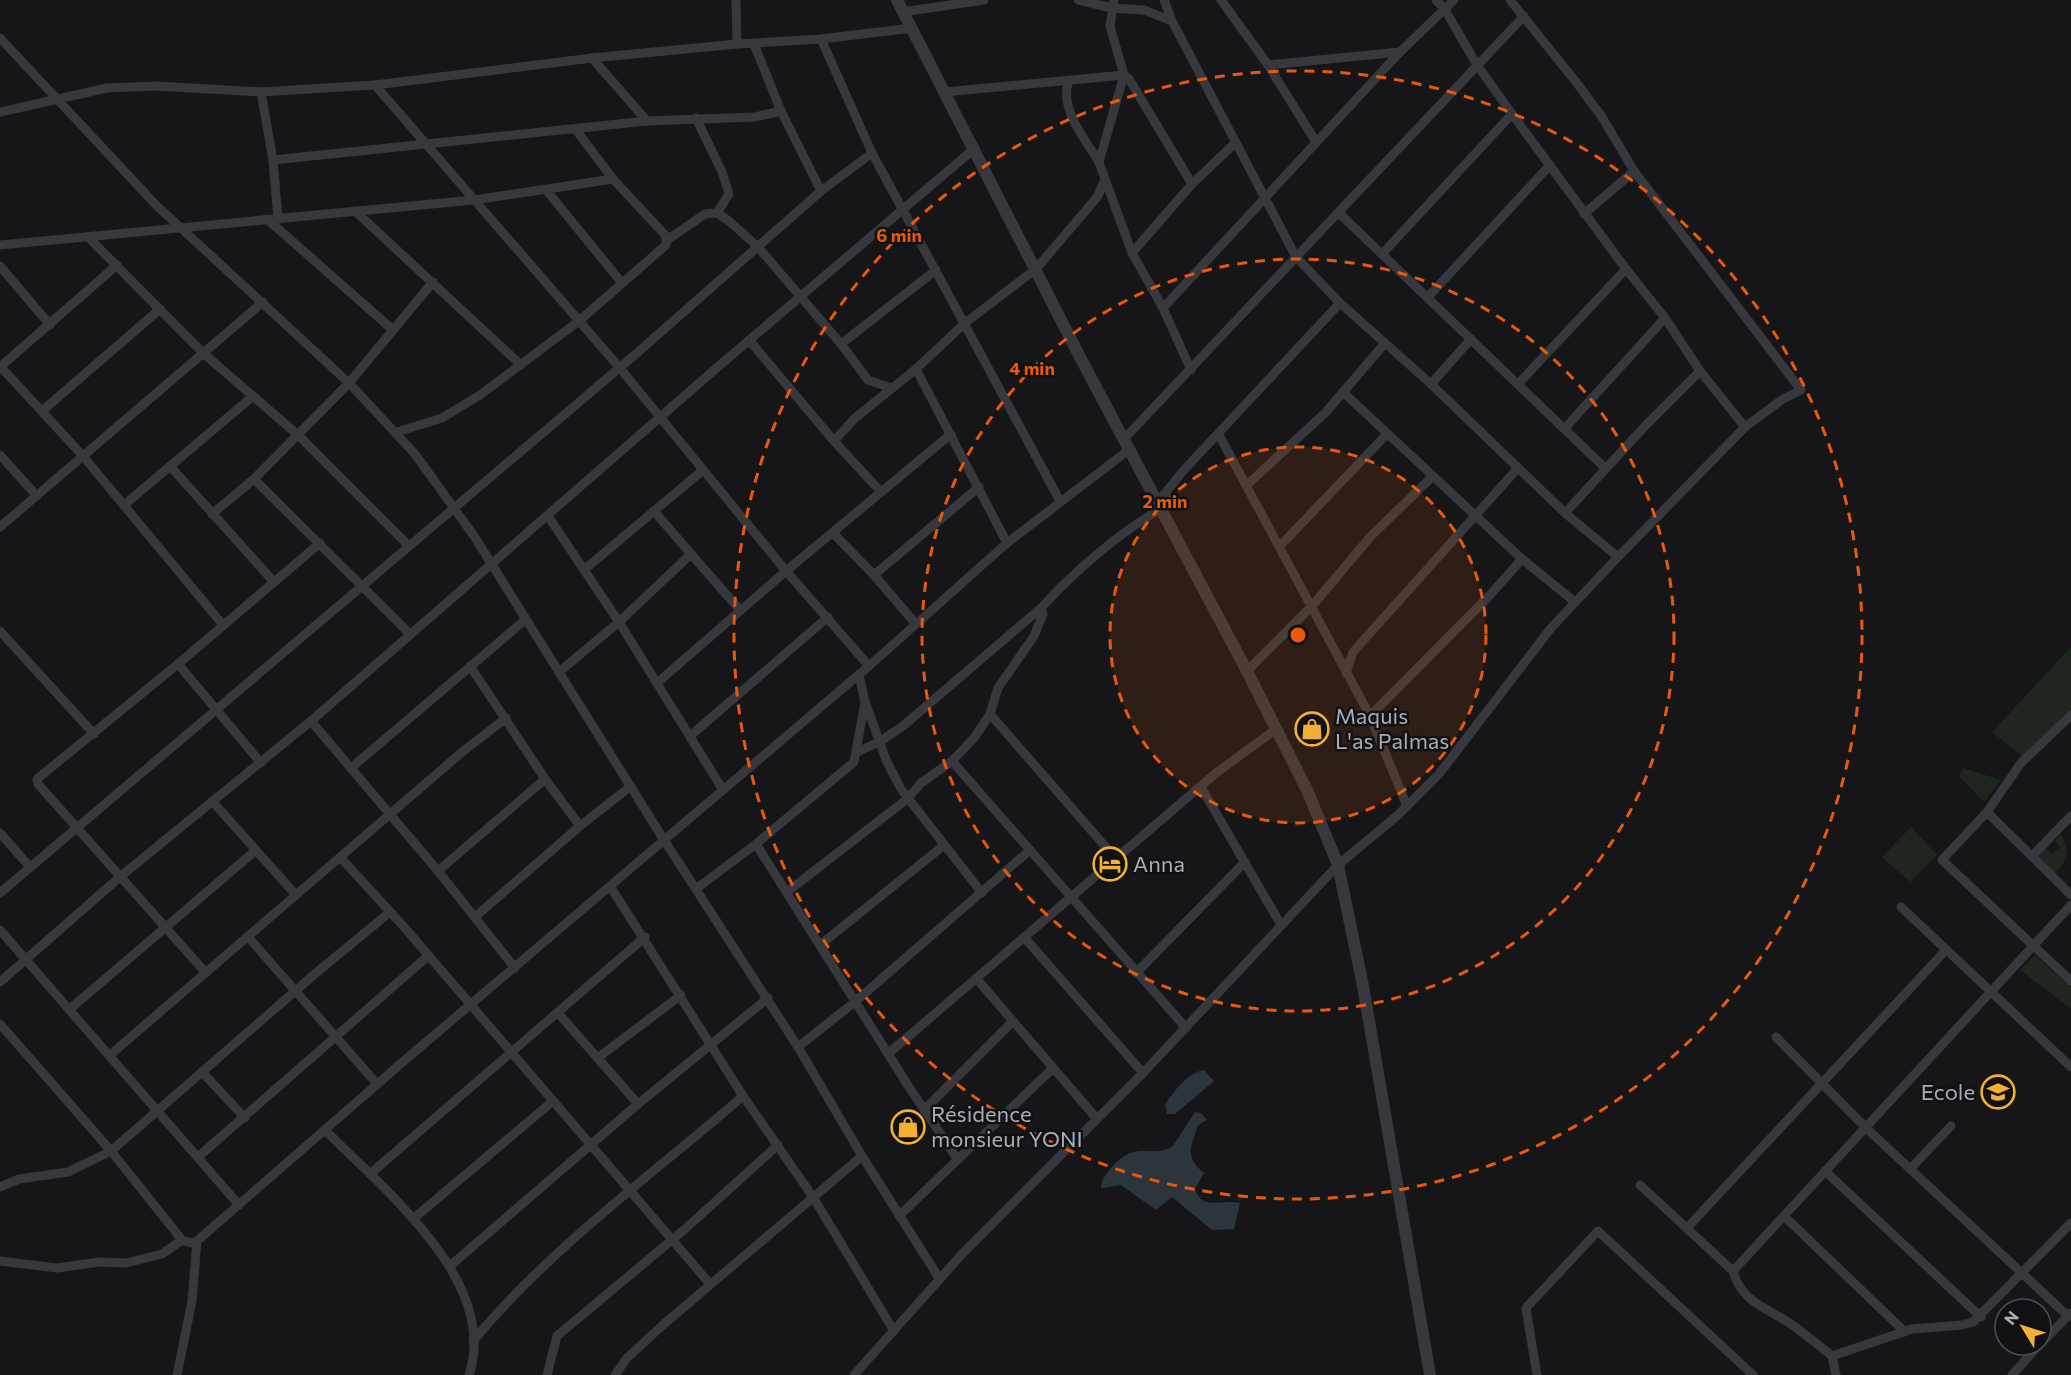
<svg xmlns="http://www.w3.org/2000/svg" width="2071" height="1375" font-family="Commissioner,sans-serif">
  <rect width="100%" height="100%" fill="#161618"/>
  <g fill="#1e261f">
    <polygon points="2071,647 2071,713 2025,758 1992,732"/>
    <polygon points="1963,768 2001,780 1984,802 1959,776"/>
    <polygon points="1911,827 1937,855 1910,882 1882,857"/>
    <path d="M2061,834C2071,855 2069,856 2054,875L2037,858L2046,848L2052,853L2061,847L2055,841Z"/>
    <polygon points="2035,955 2071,987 2071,1009 2020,970"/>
  </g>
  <g fill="#2c353c">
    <path d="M1204,1070L1214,1081L1175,1114H1167L1165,1104C1175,1091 1187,1073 1204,1070Z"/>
    <path d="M1195,1112L1201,1113L1207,1120L1198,1125C1191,1148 1184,1156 1204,1173L1195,1189C1201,1211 1224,1199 1240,1203L1234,1229L1212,1230L1172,1197L1156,1210L1121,1185L1101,1188C1101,1181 1104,1177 1109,1171C1134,1137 1152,1160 1173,1146Z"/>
  </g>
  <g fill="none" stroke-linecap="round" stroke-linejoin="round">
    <g stroke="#37383d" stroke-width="9">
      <polyline points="736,0 737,44"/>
      <polyline points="1078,0 1112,8 1144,10 1172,21"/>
      <polyline points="1164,0 1172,21 1296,257 1340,303 1431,384 1565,513 1618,557"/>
      <polyline points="1221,0 1268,65 1316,142"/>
      <polyline points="1436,0 1444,8 1477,65 1512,114 1626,269 1665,318 1700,371 1745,427"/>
      <polyline points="902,12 984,0"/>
      <polyline points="0,38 156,205 349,383 415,454 474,536 664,840 798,1047 862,1156 939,1278"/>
      <polyline points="821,39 872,153 1060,501"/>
      <polyline points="754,44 781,111 821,191"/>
      <polyline points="592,58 647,121"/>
      <polyline points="1268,65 1400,52"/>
      <polyline points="1124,75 1129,79 1192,184"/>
      <path d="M1068,82C1060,110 1085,139 1099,162"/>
      <polyline points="375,85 619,367 786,571 869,666"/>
      <polyline points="261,92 273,160 278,218"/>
      <polyline points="945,92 1124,75"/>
      <polyline points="0,112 107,88 157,86 261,92 375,85 592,58 737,44 821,39 912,28"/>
      <polyline points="696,118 722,172 729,194 717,213"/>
      <polyline points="273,160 647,121 755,117 781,111"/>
      <polyline points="1105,179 1132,253"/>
      <polyline points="547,191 622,283"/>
      <polyline points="355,211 521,365"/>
      <polyline points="1339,213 1605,468"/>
      <polyline points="1584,214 1634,171"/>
      <polyline points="267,219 393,330"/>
      <polyline points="88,237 203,353 298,435 408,545"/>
      <polyline points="667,240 705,214 717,213 729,221 758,247 841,344 868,380 891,388"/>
      <polyline points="0,245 474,200 613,179"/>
      <polyline points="1382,254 1512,114"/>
      <polyline points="0,266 50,325"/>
      <polyline points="1428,297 1550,165"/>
      <polyline points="1163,308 1400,52 1454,0"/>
      <polyline points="749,340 834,441 881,492"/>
      <polyline points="841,344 936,270"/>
      <polyline points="0,366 83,456 223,625"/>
      <polyline points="0,367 117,265"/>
      <polyline points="916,369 1007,543"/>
      <polyline points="1191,370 1163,308 1132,253 1192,184 1235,143"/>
      <polyline points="1431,384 1471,339"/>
      <polyline points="1518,384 1626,269"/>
      <polyline points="1344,393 1522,559 1575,602"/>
      <polyline points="42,411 160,309"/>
      <polyline points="1565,428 1665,318"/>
      <polyline points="397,432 442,418 480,395 579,321 666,245 666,236 613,179 576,130"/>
      <polyline points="1218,433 1370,716 1407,806"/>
      <polyline points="1124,439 1524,16"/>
      <polyline points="834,441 855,418 916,369 965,323 1036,269 1098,196 1105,179 1099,162 1124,75 1110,26 1114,0"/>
      <polyline points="0,455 37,496"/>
      <polyline points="170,466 274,582"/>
      <polyline points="254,479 410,634"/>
      <polyline points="1247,485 1326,412 1385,343"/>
      <polyline points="1157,503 1183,471 1340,303"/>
      <polyline points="124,505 252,397"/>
      <polyline points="654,511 691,554"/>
      <polyline points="1565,513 1646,425 1700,371"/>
      <polyline points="212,514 254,479 349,383 433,282"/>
      <polyline points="548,516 619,622 723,790"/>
      <polyline points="0,527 263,302"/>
      <polyline points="833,533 874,575 915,623"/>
      <polyline points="1280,546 1387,434"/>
      <polyline points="584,570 703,470"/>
      <polyline points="874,575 979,487"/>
      <polyline points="0,631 94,734"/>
      <polyline points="178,664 261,763"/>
      <polyline points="470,666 545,779 580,826"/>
      <polyline points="1247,671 1312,606 1371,536 1433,476"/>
      <polyline points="559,672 619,622 691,554 740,610"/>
      <polyline points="1346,673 1353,652 1518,468"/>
      <polyline points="657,683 786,571 951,434"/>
      <polyline points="866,704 886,760 901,789 982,893"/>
      <polyline points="990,714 1117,860"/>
      <polyline points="2071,715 2021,763 1987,812 1942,860 2071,981"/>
      <polyline points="1370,716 1489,596 1522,559"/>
      <polyline points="311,721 438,871 515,968"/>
      <polyline points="690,736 828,617"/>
      <polyline points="857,752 879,742 903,726 1041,608"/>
      <polyline points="952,761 1186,1028"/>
      <polyline points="351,768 525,620"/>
      <polyline points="1201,787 1281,925"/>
      <polyline points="212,801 296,895"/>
      <polyline points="1987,812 2071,895"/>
      <polyline points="0,833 30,867"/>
      <polyline points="756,844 909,1087 958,1160"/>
      <polyline points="2032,856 2071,816"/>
      <polyline points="341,858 405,928 710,1284"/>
      <polyline points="438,871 545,779"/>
      <polyline points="610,886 743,1096 813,1197 894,1331"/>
      <polyline points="697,888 756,844 854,762 865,702 859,675"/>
      <path d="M787,892L907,799L921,783L952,761L974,738L990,714L998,688L1034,636L1043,614L1041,608C1076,570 1117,535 1160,509"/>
      <polyline points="0,893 637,353 821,191 872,153"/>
      <polyline points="1901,907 2071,1067"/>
      <polyline points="475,917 580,826 631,786"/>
      <polyline points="0,930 239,1205"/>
      <polyline points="1024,937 1143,1073"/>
      <polyline points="249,938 377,1084"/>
      <polyline points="820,945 943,846"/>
      <polyline points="206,973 38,784 37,779 178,664 320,543"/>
      <polyline points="1136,973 1245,862"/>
      <polyline points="976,978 1097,1119"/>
      <polyline points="0,982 121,876 311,721 720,365 975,148"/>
      <polyline points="70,1009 256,850"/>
      <polyline points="558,1013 638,1104"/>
      <polyline points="0,1024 111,1151 182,1240 191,1243 197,1241 405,1060 869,666 1007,543 1130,449"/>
      <polyline points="1776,1037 1865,1127 2068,1316"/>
      <polyline points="798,1047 856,1001 1030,850"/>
      <polyline points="889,1053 1216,773 1275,730"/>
      <polyline points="110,1055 461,753 506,718"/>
      <polyline points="599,1057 681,995"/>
      <polyline points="202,1072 245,1118"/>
      <polyline points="924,1110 1012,1022"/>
      <path d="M325,1130C383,1189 500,1281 469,1375"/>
      <polyline points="198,1157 428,956"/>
      <polyline points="1910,1169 1951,1126"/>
      <polyline points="1825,1171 1981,1317"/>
      <polyline points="370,1174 645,937"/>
      <path d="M1640,1185L1733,1271C1741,1302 1767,1308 1791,1324C1805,1334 1818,1345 1832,1356L1836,1375"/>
      <polyline points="0,1187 19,1179 68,1172 111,1151 316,973 390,912"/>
      <polyline points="899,1216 1052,1069"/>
      <polyline points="1784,1216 1905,1332"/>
      <polyline points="413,1219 553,1101"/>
      <polyline points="1687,1228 1945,951"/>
      <polyline points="0,1261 57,1268 100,1262 126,1263 162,1254 182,1240"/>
      <polyline points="450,1266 638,1104 768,998"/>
      <polyline points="1733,1271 2071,905"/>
      <path d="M473,1341C551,1247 652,1175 743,1096"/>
      <polyline points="2041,1343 2071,1313"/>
      <polyline points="1832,1356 1912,1329 1962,1325 1973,1322 2071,1223"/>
      <polyline points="177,1375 192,1301 197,1241"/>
      <polyline points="547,1375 557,1336 685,1229 778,1145"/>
      <polyline points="615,1375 627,1358 664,1324 862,1156"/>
      <polyline points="854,1375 963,1253 1143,1073 1338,865 1398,815 1439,774 1551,628 1618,557 1745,427 1783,399 1801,390 1634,171 1602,117 1576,82 1510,0"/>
      <polyline points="1537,1375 1526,1308 1598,1231 1753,1375"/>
      <polyline points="2012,1375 2039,1345"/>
    </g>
    <polyline stroke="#37383d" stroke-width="12" points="897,0 1081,359 1247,671 1307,790 1338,865 1363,986 1430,1375"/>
  </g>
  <circle cx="1298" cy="635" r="188" fill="#e8590c" fill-opacity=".12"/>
  <g fill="none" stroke="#e8590c" stroke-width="3" stroke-dasharray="10 8">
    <circle cx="1298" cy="635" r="188"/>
    <circle cx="1298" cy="635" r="376"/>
    <circle cx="1298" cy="635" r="564"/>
  </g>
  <defs>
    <symbol id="shop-ring" viewBox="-11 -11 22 22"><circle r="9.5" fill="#111113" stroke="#f2b134" stroke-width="1.5"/><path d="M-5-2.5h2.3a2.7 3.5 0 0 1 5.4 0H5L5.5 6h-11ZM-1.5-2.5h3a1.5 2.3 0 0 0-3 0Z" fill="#f2b134"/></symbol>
    <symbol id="hotel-ring" viewBox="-11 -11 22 22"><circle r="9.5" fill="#111113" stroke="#f2b134" stroke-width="1.5"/><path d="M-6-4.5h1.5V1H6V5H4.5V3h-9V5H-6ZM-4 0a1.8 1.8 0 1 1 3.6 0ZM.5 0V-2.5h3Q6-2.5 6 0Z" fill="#f2b134"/></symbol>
    <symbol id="school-ring" viewBox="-11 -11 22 22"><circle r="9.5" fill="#111113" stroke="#f2b134" stroke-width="1.5"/><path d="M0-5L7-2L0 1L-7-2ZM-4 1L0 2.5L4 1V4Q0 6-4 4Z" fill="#f2b134"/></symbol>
  </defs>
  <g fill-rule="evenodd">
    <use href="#shop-ring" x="1293" y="710" width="38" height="38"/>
    <use href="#hotel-ring" x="1091" y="845" width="38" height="38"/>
    <use href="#school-ring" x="1979" y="1073" width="38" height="38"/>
    <use href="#shop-ring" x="889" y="1108" width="38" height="38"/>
  </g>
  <g text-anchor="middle" stroke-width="5" stroke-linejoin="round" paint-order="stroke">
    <g font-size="22" fill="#a8adb8" stroke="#111113" text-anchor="start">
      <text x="1335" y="724">Maquis<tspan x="1335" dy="25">L'as Palmas</tspan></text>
      <text x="1133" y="872">Anna</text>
      <text x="1975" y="1100" text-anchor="end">Ecole</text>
      <text x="931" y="1122">Résidence<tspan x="931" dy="25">monsieur YONI</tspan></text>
    </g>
  </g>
  <circle cx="1298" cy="635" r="9" fill="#e8590c" stroke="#111113" stroke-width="3"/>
  <g font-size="18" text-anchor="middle" font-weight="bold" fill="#e8590c" stroke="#111113" stroke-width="5" stroke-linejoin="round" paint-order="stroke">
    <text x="899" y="242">6 min</text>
    <text x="1032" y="375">4 min</text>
    <text x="1165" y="508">2 min</text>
  </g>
  <g transform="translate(2023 1327) rotate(308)"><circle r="28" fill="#111113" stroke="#4d4f55" stroke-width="1.5"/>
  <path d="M0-4.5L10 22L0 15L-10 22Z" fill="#f2b134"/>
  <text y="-9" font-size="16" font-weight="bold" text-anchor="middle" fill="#a8adb8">N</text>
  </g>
</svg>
